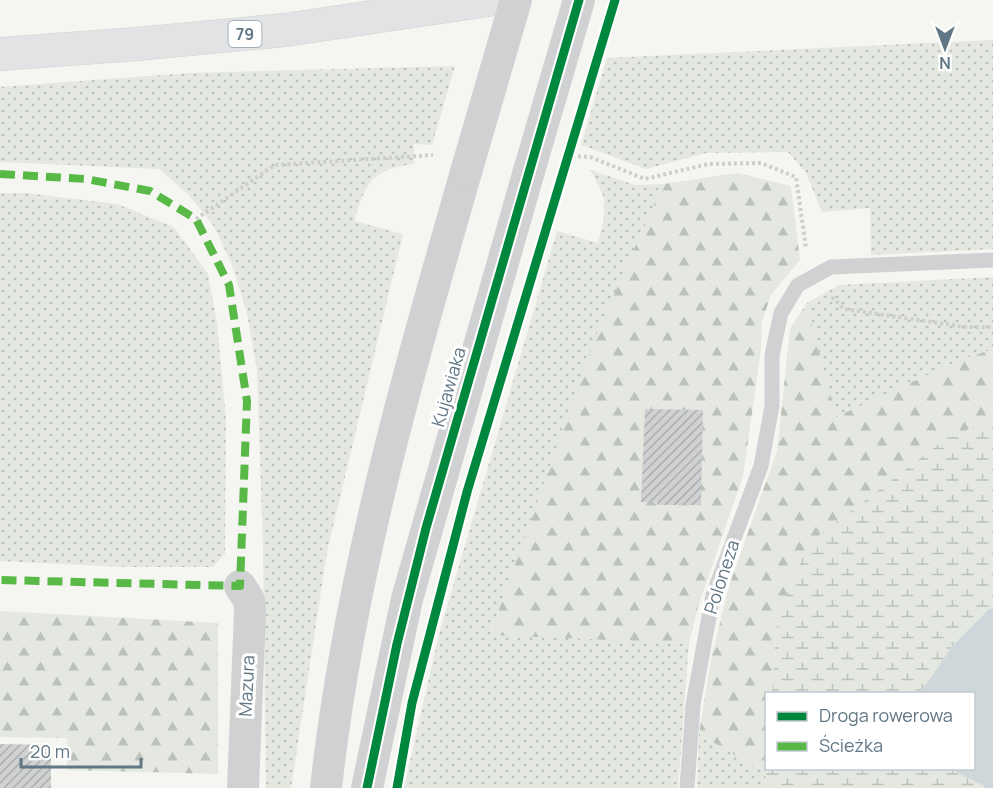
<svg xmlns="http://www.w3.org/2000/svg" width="993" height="788" font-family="Manrope,sans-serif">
  <defs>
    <pattern id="grass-dots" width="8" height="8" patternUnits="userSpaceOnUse" patternTransform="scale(1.5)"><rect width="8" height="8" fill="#e4e8e0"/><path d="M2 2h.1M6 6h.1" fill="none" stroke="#bcc1bb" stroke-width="1.8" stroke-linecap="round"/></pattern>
    <pattern id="forest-firs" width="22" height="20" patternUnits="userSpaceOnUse" patternTransform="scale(1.5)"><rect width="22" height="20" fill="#e4e8e0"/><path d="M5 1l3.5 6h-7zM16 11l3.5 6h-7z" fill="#bcc1bb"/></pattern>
    <pattern id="wetland-marsh" width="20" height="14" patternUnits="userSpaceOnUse" patternTransform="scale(1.5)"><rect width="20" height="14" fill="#e4e8e0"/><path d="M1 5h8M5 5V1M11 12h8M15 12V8" fill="none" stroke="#bcc1bb"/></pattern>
    <pattern id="building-hatch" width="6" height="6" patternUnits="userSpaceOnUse" patternTransform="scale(1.5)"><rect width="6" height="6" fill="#d0d1d1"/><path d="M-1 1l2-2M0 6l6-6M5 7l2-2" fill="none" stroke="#acaeaf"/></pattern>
  </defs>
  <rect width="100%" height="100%" fill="#f5f5f2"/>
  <g fill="url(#grass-dots)">
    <polygon points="993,40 993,249 871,255 870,208 822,212 806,173 788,152 706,153 646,169 581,145 607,58"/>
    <path d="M455,66L432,145L414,144V164C372,169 366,182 354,221L403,234L327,552L291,788H266L263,547L257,370L247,313L231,262L213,225L189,195L159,169L0,162V87L189,73Z"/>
    <polygon points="591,170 635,185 663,184 538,502 490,634 689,643 678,788 404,788 439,634 557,231 598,243 604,218 604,198"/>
    <polygon points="0,193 26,193 117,204 174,227 208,274 217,323 226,420 225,554 213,567 125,567 0,561"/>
    <polygon points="993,277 993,349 958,361 835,418 807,303 839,285"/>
    <polygon points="699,734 766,773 765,788 697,788"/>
  </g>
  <g fill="url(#forest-firs)">
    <polygon points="737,173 791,186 800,260 771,295 762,321 761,350 743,476 698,607 689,643 490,635 596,335 663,184"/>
    <polygon points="807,303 836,417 958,361 993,349 993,419 944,440 808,544 777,618 772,693 766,694 766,773 699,734 711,659 729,586 777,451 790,329"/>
    <polygon points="0,611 218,623 218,774 67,770 67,738 0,737"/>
  </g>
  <g fill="url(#wetland-marsh)">
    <polygon points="993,419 993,608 989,609 953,645 920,693 772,694 777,618 808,544 944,440"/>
    <polygon points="766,765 766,768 950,769 984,786 984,788 765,788"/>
  </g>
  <polygon fill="#ced8da" points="993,608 993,788 984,788 984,786 950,769 974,768 974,694 920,693 953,645 989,609"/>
  <g fill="url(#building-hatch)">
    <polygon points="645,409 703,410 701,505 657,505 657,502 641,502"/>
    <polygon points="0,744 51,745 51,788 0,788"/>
  </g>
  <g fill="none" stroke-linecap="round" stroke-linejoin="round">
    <defs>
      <polyline id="highway" points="0,54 137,44 285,30 488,0"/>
    </defs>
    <use href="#highway" stroke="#d2d3d2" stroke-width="34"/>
    <g stroke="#cdcece" stroke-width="4" stroke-dasharray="3 3" stroke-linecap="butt">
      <polyline points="572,156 590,157 645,179 708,164 761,163 796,177 806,248"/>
      <polyline points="196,219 275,165 433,155"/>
      <polyline points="832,297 844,309 965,327 993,327"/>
    </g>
    <polyline stroke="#d0d1d2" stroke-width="15" points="687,788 693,705 713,595 761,466 772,406 772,355 781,313 798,285 831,267 993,260"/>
    <g stroke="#d0d1d2" stroke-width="32">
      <polyline points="240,586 249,600 250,612 243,788"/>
      <path d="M326,788C349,578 408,375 466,172"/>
      <polyline points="367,788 407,599 529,171"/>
    </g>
    <use href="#highway" stroke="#e2e3e4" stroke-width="33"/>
    <g stroke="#d0d1d2" stroke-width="32">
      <polyline points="529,171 579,0"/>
      <polyline points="466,172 516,0"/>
    </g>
    <polyline stroke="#58b947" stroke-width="8" stroke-dasharray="15 8" stroke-linecap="butt" points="0,174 86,179 150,191 196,219 229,285 247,401 240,586 0,580"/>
    <defs>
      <g id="cycleway">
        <polyline points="367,788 397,644 426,528 579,0"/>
        <polyline points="397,788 412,703 467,492 615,0"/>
      </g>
    </defs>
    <use href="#cycleway" stroke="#fff" stroke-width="13"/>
    <use href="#cycleway" stroke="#00873e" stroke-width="9"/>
  </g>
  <g text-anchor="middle" stroke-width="6" stroke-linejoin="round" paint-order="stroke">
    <rect fill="#fff" stroke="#90a0aa" stroke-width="1.5" x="228.5" y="21" width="33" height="26" rx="4.5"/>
    <g font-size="16" font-weight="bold" fill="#617786">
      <text x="245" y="40">79</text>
    </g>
    <g font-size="18" fill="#617786" stroke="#fff">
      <text transform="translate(449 387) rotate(-74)" y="6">Kujawiaka</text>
      <text transform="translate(722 577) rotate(-72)" y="6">Poloneza</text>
      <text transform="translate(247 686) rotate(-87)" y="6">Mazura</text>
    </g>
  </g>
  <rect x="765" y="692" width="210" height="78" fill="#ffffff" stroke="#c0c9cf" stroke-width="1.5"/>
  <rect x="777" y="712" width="30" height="9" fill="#00873e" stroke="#c0c9cf" stroke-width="1.5"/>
  <text x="819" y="722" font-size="18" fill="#617786">Droga rowerowa</text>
  <rect x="777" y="742" width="30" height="9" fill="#58b947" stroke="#c0c9cf" stroke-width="1.5"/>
  <text x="819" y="752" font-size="18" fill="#617786">Ścieżka</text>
  <g transform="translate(945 48) rotate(180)" stroke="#ffffff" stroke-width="4.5" paint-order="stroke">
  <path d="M0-4.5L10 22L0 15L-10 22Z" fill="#617786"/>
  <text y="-9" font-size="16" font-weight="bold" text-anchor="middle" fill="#617786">N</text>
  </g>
  <path d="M21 758v9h120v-9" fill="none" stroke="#617786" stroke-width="3"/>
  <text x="30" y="758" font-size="18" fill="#617786" stroke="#ffffff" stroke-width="4.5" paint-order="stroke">20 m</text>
</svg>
